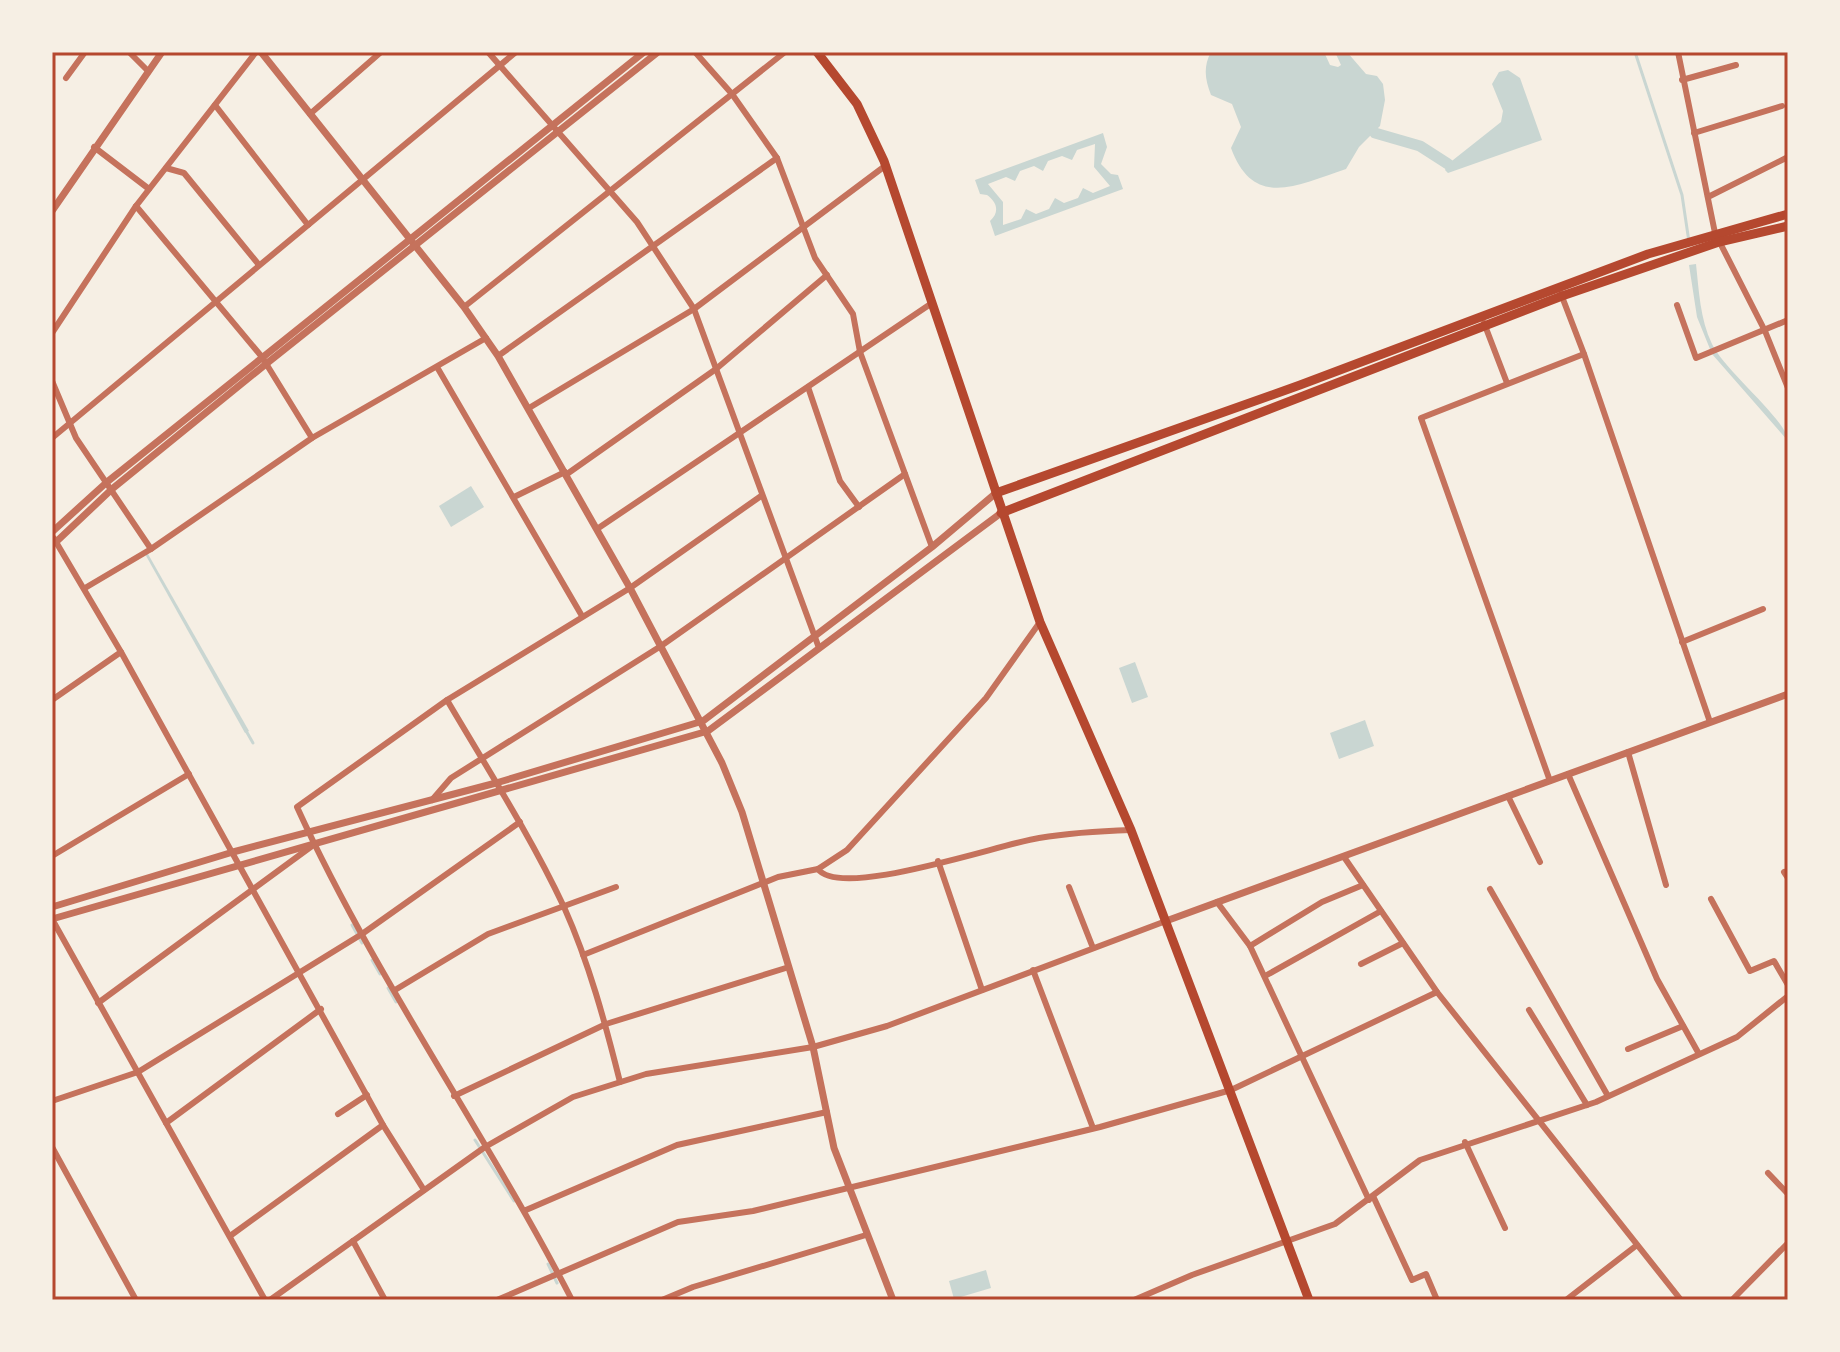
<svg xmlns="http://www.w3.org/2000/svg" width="1840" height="1352" font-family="'Varela Round',sans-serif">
  <rect width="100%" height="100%" fill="#f6efe4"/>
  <g fill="#c9d6d2" fill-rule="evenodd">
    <path d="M1211,52H1324L1330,65L1338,67L1341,65L1335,52H1347L1366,74L1377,76L1383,84L1385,100L1380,126L1359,147L1346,169C1297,185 1254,210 1231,148L1241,127L1232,104L1211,95C1205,79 1203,67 1211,52Z"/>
    <polygon points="1508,70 1520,78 1542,140 1448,173 1445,170 1448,164 1501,122 1503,111 1492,84 1499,72"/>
    <path d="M1103,133L1107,147L1101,164L1111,174L1118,175L1123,189L995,236L990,221C1000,212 997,202 987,195L980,194L975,180ZM1095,144L1094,167L1110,186L1093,193L1083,188L1078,198L1064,203L1055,198L1049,209L1036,214L1026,209L1021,219L1003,225V202L988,184L1006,177L1015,181L1020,171L1034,166L1043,171L1048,161L1062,156L1072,160L1077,150Z"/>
    <path d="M1696,264C1699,291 1700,319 1712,344C1723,369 1788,421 1788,441L1712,354L1697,317L1689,265Z"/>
    <polygon points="471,486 484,507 451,527 439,506"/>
    <polygon points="145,554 148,554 249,731 245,733"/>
    <polygon points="1135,662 1148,697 1132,703 1119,668"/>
    <polygon points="1365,720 1374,746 1339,759 1330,733"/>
    <polygon points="986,1270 991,1288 954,1299 949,1281"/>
  </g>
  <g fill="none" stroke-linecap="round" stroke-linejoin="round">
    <g stroke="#c9d6d2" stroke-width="3">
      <polyline points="1635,52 1682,195 1689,242"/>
      <polyline points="245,729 253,743"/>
      <polyline points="352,925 362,943"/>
      <polyline points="372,960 380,974"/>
      <polyline points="388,988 396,1002"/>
      <polyline points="475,1140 514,1201"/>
      <polyline points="548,1264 557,1283"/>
    </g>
    <polyline stroke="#c9d6d2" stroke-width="11" points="1375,133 1420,146 1448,164"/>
    <g stroke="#c5725c" stroke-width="6">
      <polyline points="129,52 148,71"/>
      <polyline points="488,52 637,222 694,309 819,648"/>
      <polyline points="695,52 732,94 777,158 815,258 853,314 860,352 932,547"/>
      <polyline points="1678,52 1715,233 1765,331 1788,388"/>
      <polyline points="66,78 85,52"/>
      <polyline points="1682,80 1736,65"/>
      <polyline points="215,105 308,225"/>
      <polyline points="310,114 381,52"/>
      <polyline points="1694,133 1782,106"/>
      <polyline points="94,147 149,189"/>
      <polyline points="166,168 184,173 259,265"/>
      <polyline points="1708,197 1788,157"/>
      <polyline points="136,206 262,357 312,438"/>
      <polyline points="1561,294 1584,354"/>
      <polyline points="1677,305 1696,358 1788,320"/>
      <polyline points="464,307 785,52"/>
      <polyline points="1484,323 1507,383"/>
      <polyline points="52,333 136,206 256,52"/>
      <polyline points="498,356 777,158"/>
      <polyline points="437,367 582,616"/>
      <polyline points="52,381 76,438 151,549 312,438 486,338"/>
      <polyline points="808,387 840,481 859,507"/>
      <polyline points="529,408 694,309 885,166"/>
      <polyline points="52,438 516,52"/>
      <polyline points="567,474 716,369 827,275"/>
      <polyline points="514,497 565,472"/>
      <polyline points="597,529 932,303"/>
      <polyline points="56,542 121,652 383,1125 424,1190"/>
      <polyline points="85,588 151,549"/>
      <polyline points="1682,642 1763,609"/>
      <polyline points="52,700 121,652"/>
      <path d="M447,700C487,768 530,835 564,907C589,963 605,1022 620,1082"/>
      <polyline points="1628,752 1666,885"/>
      <polyline points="1568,774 1657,979 1699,1054"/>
      <polyline points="1550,781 1421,418 1584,354 1710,722"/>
      <polyline points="1508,796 1540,862"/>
      <polyline points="432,800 451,778 661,646 905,474"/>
      <polyline points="52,856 189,774"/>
      <polyline points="1344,857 1437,992 1681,1300"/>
      <polyline points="938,861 982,990"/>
      <path d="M818,869C840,900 1000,844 1039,838C1069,833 1100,831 1131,830"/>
      <polyline points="1784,872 1788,878"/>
      <polyline points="1069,887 1093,948"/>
      <polyline points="1490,889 1608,1096"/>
      <polyline points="1711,899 1750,971 1774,961 1788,985"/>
      <polyline points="1217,902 1250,946 1369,1200"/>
      <polyline points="52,919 265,1300"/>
      <polyline points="1250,946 1322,902 1363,885"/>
      <polyline points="583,955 778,877 818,869 847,850 986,698 1040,622"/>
      <polyline points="1361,964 1403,943"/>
      <polyline points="1033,970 1093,1128"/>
      <polyline points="1265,976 1381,911"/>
      <polyline points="395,990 488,934 616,887"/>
      <polyline points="98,1003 312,846"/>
      <polyline points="1529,1010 1587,1105"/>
      <polyline points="1628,1049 1683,1026"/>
      <polyline points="454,1096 606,1024 789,967"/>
      <polyline points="52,1101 138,1072 362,934 520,822"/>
      <polyline points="338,1114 367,1095"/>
      <polyline points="166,1123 321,1009"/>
      <polyline points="1465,1142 1505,1228"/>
      <polyline points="52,1147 136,1300"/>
      <polyline points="1768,1173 1788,1194"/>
      <polyline points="1373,1196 1412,1280 1426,1274 1437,1300"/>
      <polyline points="526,1210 677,1145 827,1112"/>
      <polyline points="230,1236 383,1125"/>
      <polyline points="353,1241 385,1300"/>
      <polyline points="270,1300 485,1147 573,1097 646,1074 813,1047 887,1026 1166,921"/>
      <polyline points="497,1300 678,1222 753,1211 1100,1127 1231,1090 1437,992"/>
      <path d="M572,1300C486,1133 375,978 297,807L447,700L630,588L761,496"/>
      <polyline points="662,1300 693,1287 866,1235"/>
      <polyline points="1134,1300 1192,1275 1335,1224 1420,1160 1596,1102 1737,1037 1788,996"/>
      <polyline points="1566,1300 1637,1245"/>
      <polyline points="1732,1300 1788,1243"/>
    </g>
    <g stroke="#c5725c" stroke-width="7">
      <polyline points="261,52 464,307 498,356 630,588 722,763 742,812 813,1047 834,1148 893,1300"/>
      <polyline points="52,211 162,52"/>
      <polyline points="52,532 107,482 644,52"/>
      <polyline points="52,537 56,542 112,489 266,364 658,52"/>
      <polyline points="52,907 233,852 496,783 703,721 932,547 996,493"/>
      <polyline points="52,919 708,731 1001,513"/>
      <polyline points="1166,921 1788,694"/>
    </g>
    <g stroke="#b5482f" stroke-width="9">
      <polyline points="817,52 857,104 884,161 1040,622 1131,830 1309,1300"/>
      <polyline points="996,493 1300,385 1648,254 1788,214"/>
      <polyline points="1001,513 1562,296 1719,242 1788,226"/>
    </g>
  </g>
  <rect width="1840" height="1352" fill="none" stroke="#f6efe4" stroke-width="108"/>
  <rect x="54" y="54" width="1732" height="1244" fill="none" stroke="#b5482f" stroke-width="3"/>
</svg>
